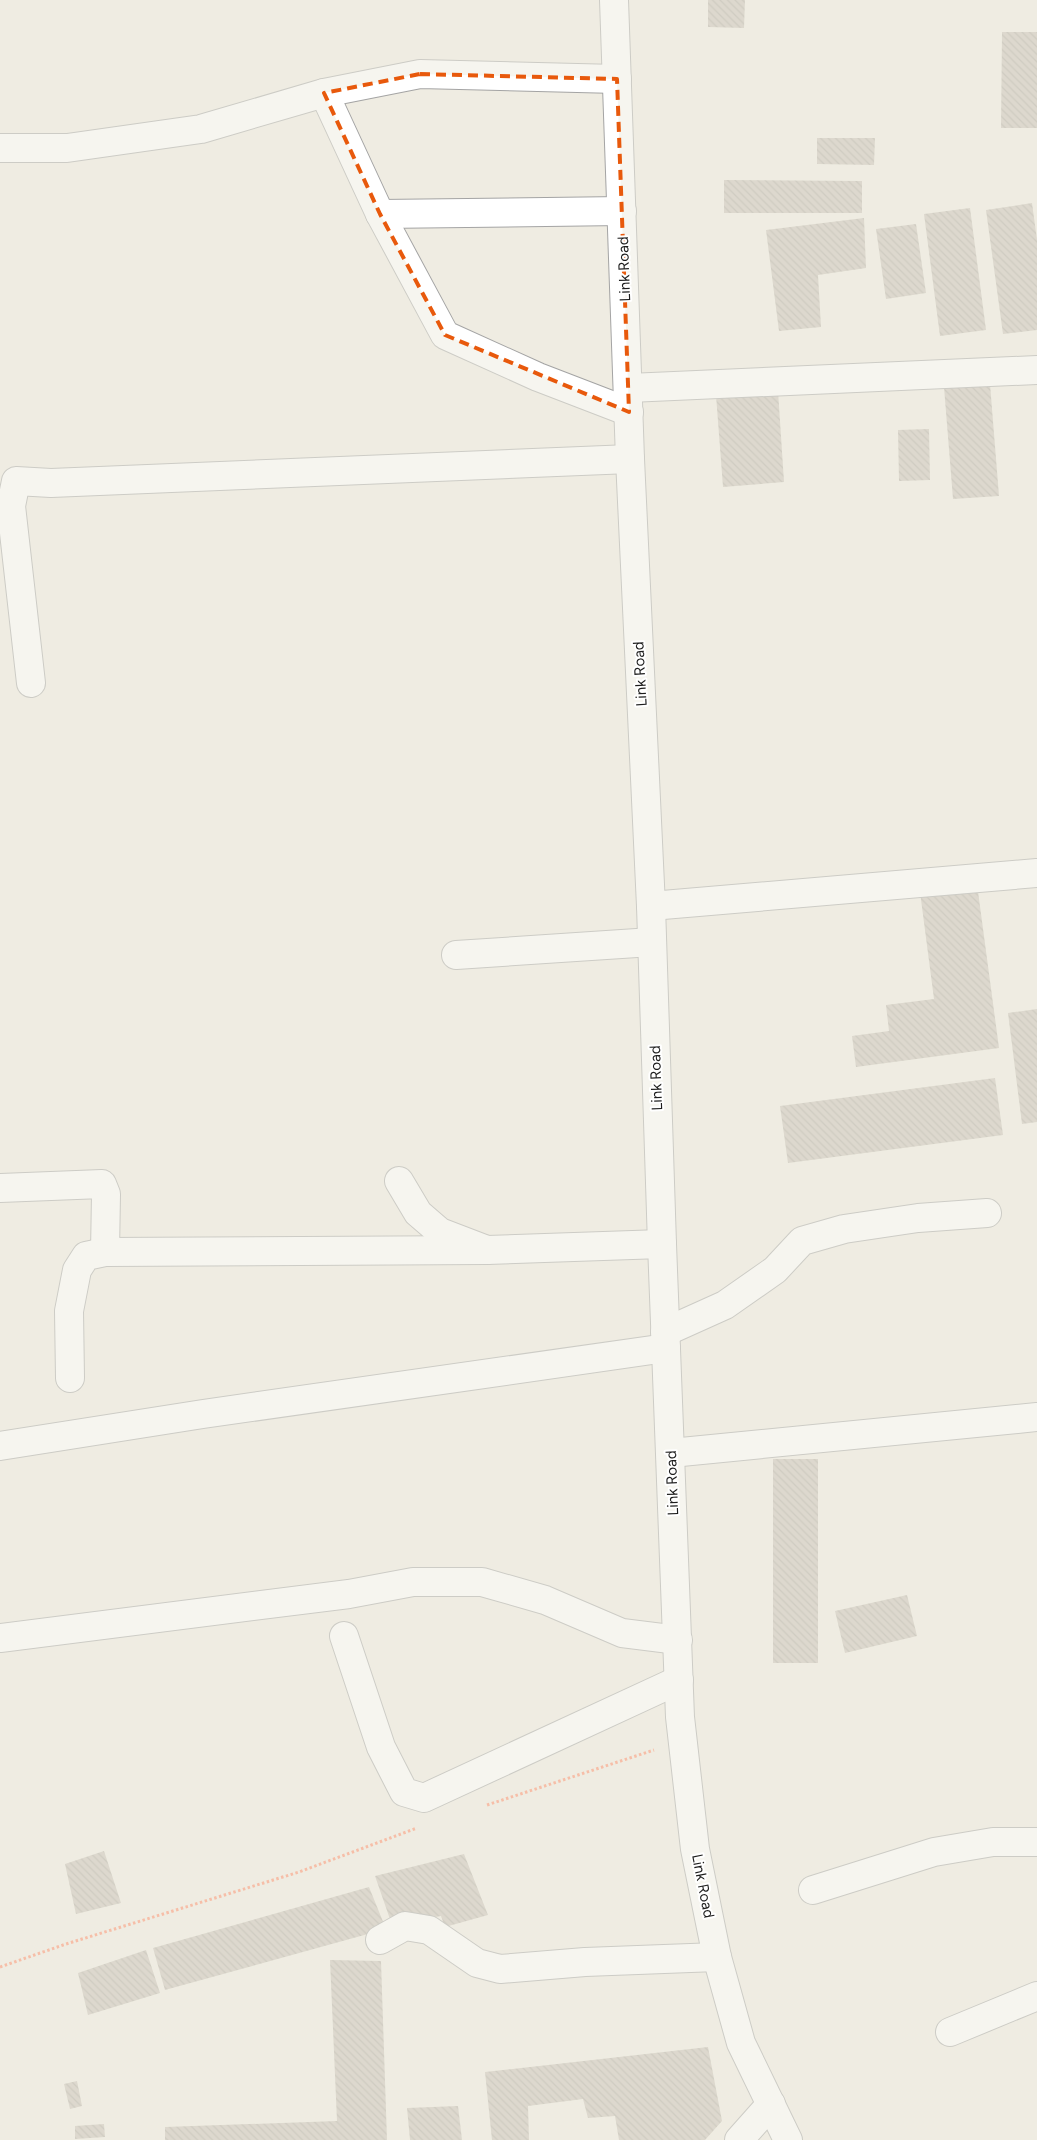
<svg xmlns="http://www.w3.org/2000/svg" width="1037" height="2140" font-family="Figtree,sans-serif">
  <defs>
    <pattern id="building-back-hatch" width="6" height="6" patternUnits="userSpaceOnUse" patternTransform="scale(1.25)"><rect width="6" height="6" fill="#c7bfb5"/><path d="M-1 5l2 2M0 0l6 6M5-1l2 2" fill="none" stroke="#aaa49b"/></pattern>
  </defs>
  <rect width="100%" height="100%" fill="#efece2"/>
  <g fill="url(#building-back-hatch)">
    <polygon points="708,0 745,0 744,28 708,27"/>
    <polygon points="1002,32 1037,32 1037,128 1001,128"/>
    <polygon points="817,138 875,138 874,165 817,164"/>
    <polygon points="724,180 862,181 862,213 724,213"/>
    <polygon points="1032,203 1037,240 1037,330 1003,334 986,210"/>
    <polygon points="970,208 986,330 940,336 924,214"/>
    <polygon points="864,218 866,268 818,275 821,327 779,331 766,230"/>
    <polygon points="916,224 926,293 886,299 876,229"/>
    <polygon points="990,384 999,496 953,499 944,387"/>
    <polygon points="778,391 784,482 723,487 716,395"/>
    <polygon points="929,429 930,480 899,481 898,430"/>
    <polygon points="977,884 999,1048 856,1067 852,1036 889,1031 886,1005 934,999 920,892"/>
    <polygon points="1037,1009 1037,1122 1022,1124 1008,1013"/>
    <polygon points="995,1078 1003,1135 788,1163 780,1106"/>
    <rect x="773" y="1459" width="45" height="204"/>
    <polygon points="907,1595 917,1636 845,1653 835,1611"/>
    <polygon points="104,1851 121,1903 76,1914 65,1864"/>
    <polygon points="464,1854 488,1915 445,1927 441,1916 392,1925 375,1876"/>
    <polygon points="369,1887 386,1929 165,1990 153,1948"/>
    <polygon points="146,1950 160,1993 88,2015 78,1973"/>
    <polygon points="330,1960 381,1961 387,2140 165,2140 165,2127 337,2121"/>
    <polygon points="708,2047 722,2121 705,2140 619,2140 615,2116 588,2118 583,2099 528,2106 529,2140 492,2140 485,2072"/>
    <polygon points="77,2081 82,2106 70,2109 64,2084"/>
    <polygon points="458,2106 462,2140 410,2140 407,2108"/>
    <polygon points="104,2124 105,2137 75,2139 75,2126"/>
  </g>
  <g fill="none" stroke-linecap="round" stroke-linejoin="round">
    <defs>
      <g id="minor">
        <polyline points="614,0 630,459 651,906 662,1244 680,1717 695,1849 717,1957 741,2043 788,2140"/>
        <polyline points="324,93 380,214 445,335 538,377 629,412"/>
        <polyline points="0,148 67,148 201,129 324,93 420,74 617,79"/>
        <polyline points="380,214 622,211"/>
        <polyline points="629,388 1037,370"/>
        <polyline points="31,683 11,506 16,481 51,483 630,459"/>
        <polyline points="651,906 1037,873"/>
        <polyline points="456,955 652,942"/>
        <polyline points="399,1181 418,1213 440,1232 487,1250 662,1244"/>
        <polyline points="0,1188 102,1184 106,1194 105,1252"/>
        <polyline points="665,1332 725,1305 775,1270 802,1241 844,1229 918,1218 987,1213"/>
        <polyline points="70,1378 69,1311 77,1270 86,1256 105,1252 487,1250"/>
        <polyline points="0,1446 203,1414 666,1348"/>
        <polyline points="671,1453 1037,1417"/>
        <polyline points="344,1636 381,1747 404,1792 424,1798 679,1680"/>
        <polyline points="0,1638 349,1594 413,1582 482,1582 545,1600 622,1633 678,1640"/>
        <polyline points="813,1890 934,1852 993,1842 1037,1842"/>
        <polyline points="380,1940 405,1926 429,1930 477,1963 500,1969 585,1962 717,1957"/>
        <polyline points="950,2032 1037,1996"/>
        <polyline points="739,2140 771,2104"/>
      </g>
    </defs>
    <use href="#minor" stroke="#a4a4a4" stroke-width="30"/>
    <g stroke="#ff8662" stroke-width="3" stroke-dasharray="2.5 2.5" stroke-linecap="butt">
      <polyline points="487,1805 654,1750"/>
      <polyline points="0,1967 66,1944 299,1872 417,1828"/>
    </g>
    <use href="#minor" stroke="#fff" stroke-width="28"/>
  </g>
  <path d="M0 0H1037V2140H0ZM420,74L617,79L629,412L445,335L380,214L324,93Z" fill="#efece2" fill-opacity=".55" fill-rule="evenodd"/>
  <path fill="none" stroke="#e8590c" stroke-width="4" stroke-dasharray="10 6" stroke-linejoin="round" d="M420,74L617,79L629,412L445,335L380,214L324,93Z"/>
  <g text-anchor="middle" stroke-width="4" stroke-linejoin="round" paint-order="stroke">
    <g font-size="15" fill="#1d1d1d" stroke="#fff">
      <text transform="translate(624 269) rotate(-92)" y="5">Link Road</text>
      <text transform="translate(640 674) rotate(-93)" y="5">Link Road</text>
      <text transform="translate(656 1078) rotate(-92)" y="5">Link Road</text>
      <text transform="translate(672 1483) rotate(-92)" y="5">Link Road</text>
      <text transform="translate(703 1886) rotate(79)" y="5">Link Road</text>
    </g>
  </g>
</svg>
